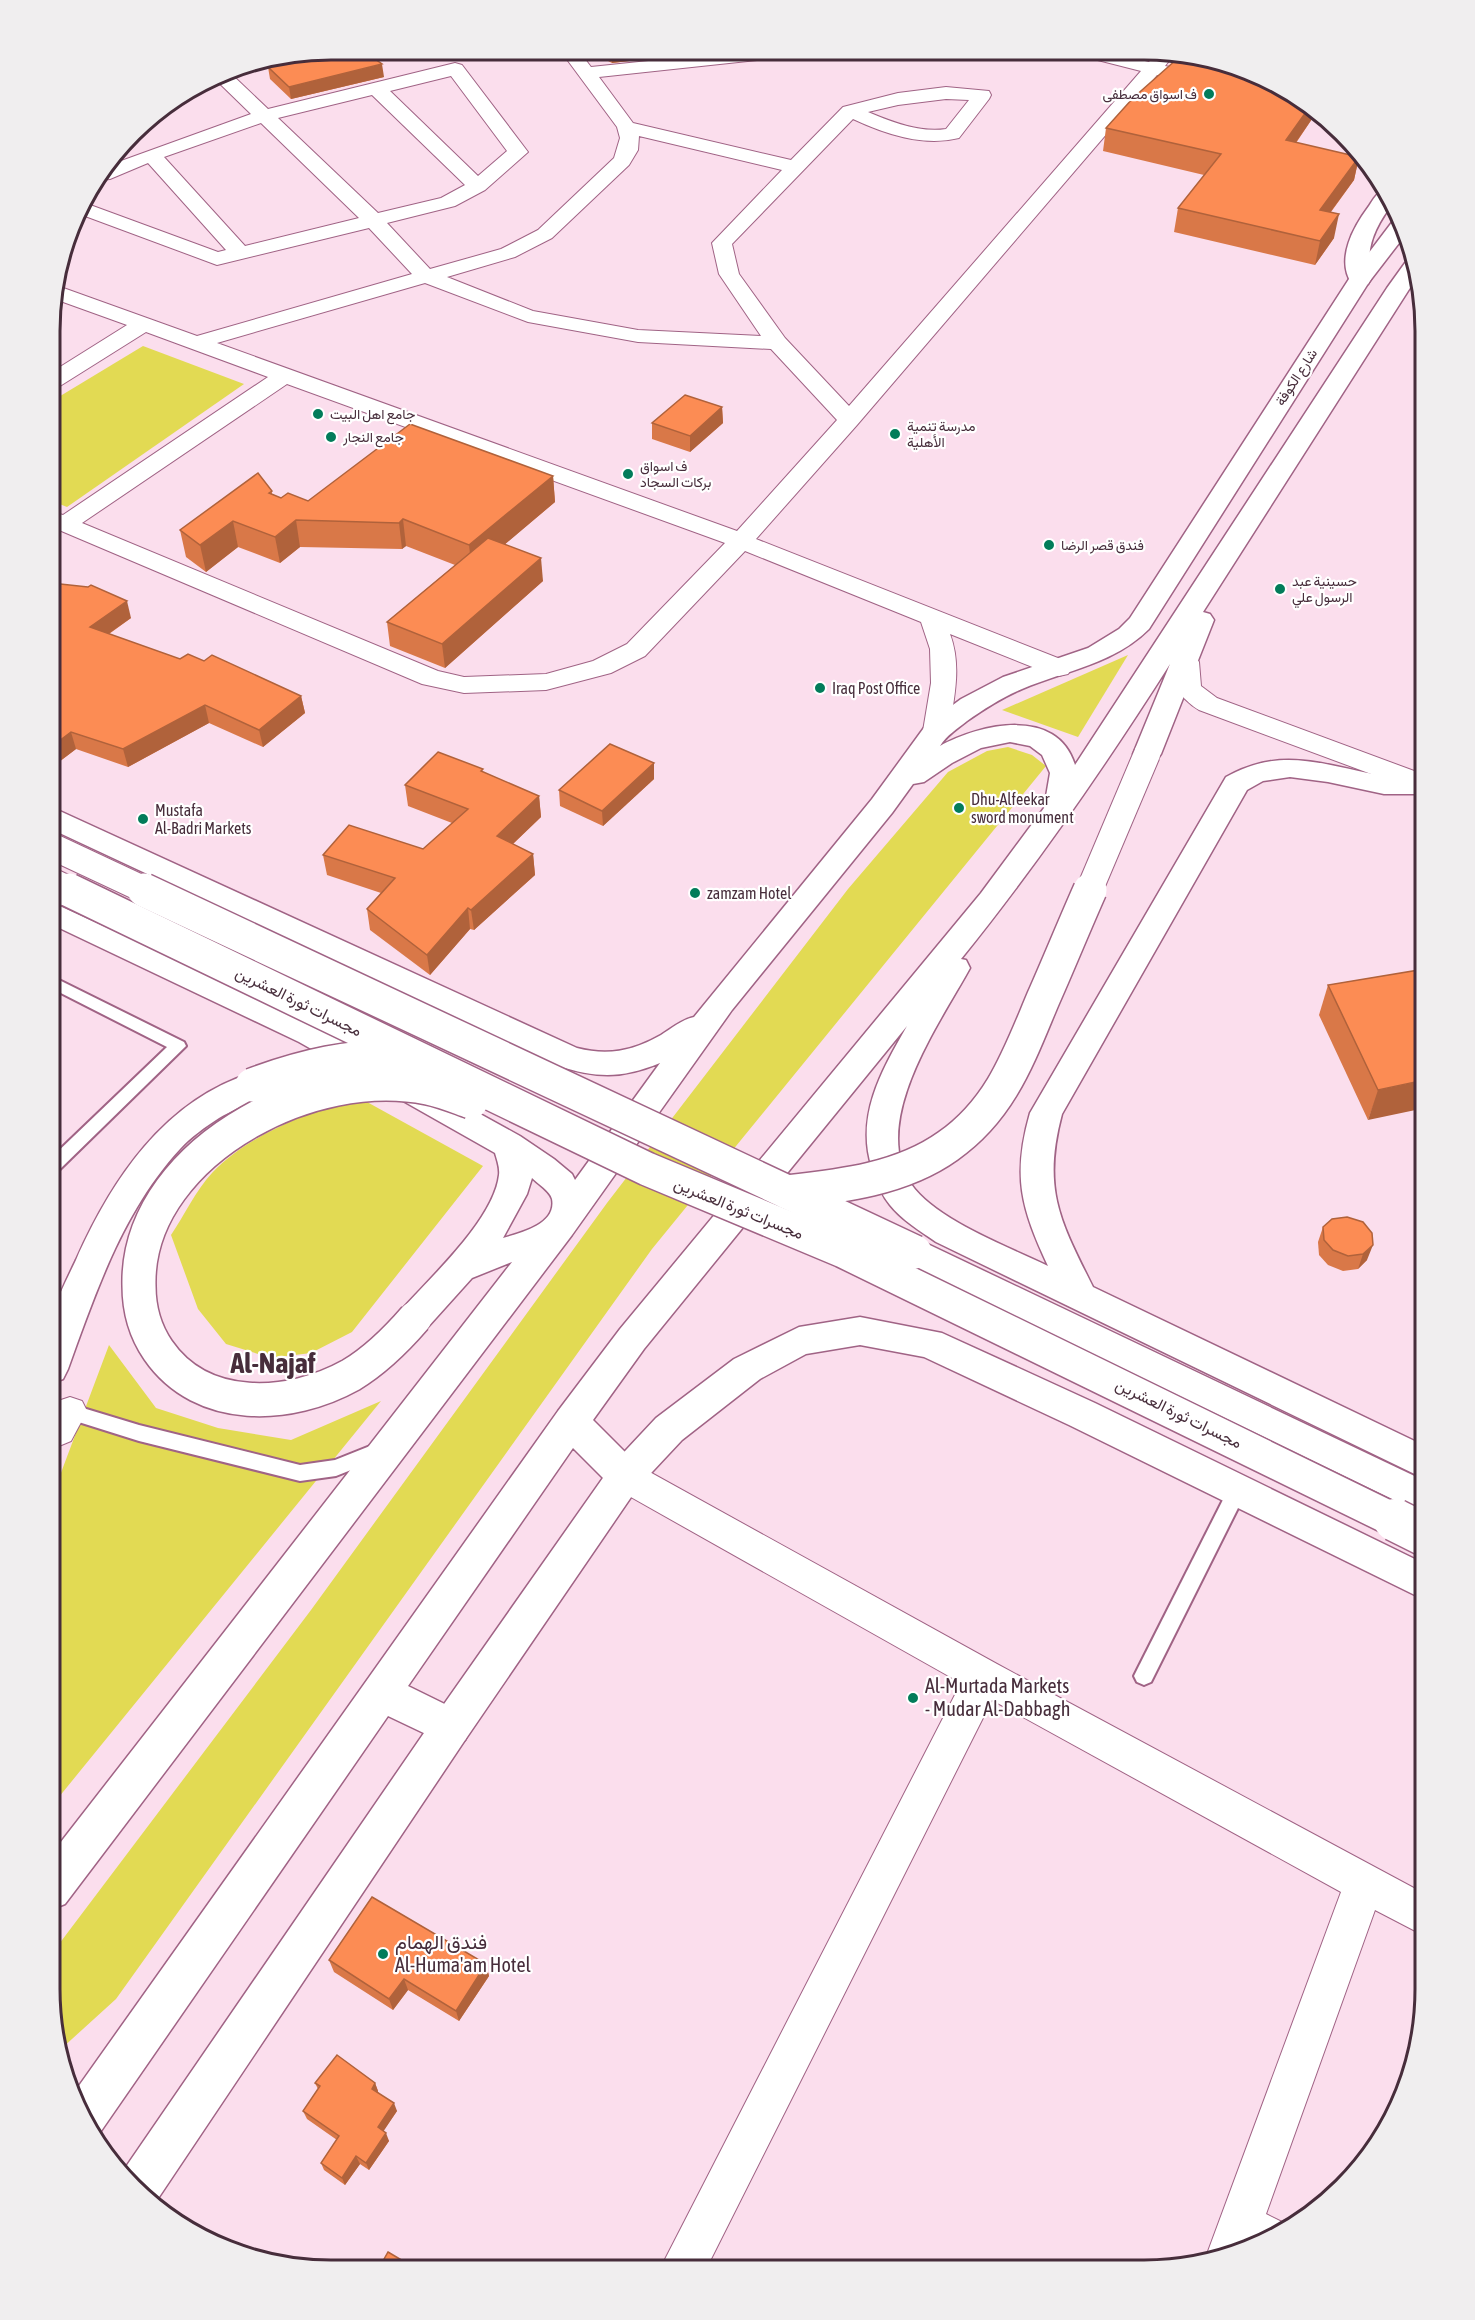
<svg xmlns="http://www.w3.org/2000/svg" width="1475" height="2320" font-family="'Asap Condensed',Vazirmatn,sans-serif">
  <rect width="100%" height="100%" fill="#fbdeed"/>
  <g fill="#e2da53">
    <polygon points="143,346 244,384 67,507 52,501 52,401"/>
    <polygon points="1128,655 1078,737 1002,710"/>
    <polygon points="1008,747 1032,755 1046,766 652,1249 116,1999 61,2049 50,1989 50,1956 311,1610 607,1203 848,889 948,772 987,751"/>
    <path d="M340,1102H367L483,1166L352,1332L311,1353L271,1358L226,1344L198,1309L171,1235C184,1216 196,1190 212,1173C246,1137 295,1119 340,1102Z"/>
    <polygon points="109,1345 156,1408 218,1428 291,1440 381,1401 50,1808 50,1502"/>
  </g>
  <g fill="none" stroke-linecap="round" stroke-linejoin="round">
    <defs>
      <g id="lane">
        <polygon points="51,976 184,1042 186,1046 57,1172 51,1174 51,1158 167,1047 51,988"/>
        <polygon points="50,1398 139,1425 300,1465 335,1460 380,1442 386,1444 389,1450 386,1456 336,1476 300,1481 139,1441 50,1413"/>
        <polygon points="1238,1482 1245,1484 1247,1490 1151,1682 1144,1685 1137,1682 1134,1676 1137,1670 1231,1484"/>
      </g>
      <g id="street">
        <path d="M560,50H578L591,67L744,51H802L799,55L793,56L599,77L633,123L791,160L843,107L898,93L946,87L989,91L991,95L989,99L959,138C923,147 885,134 853,119L732,244L739,274L785,338L849,406L1141,71L1082,56L1079,52H1109L1149,62L1157,52H1176L1165,66L1176,68L1178,72L1176,76L1169,78L1157,75L857,425L756,539L1068,662L1072,668L1068,674L1059,676L1050,674L950,634C962,666 954,698 949,731L945,737L936,739L927,737L923,731L931,683L930,649L921,622L745,551L645,656L611,673L546,690L464,693L422,684L52,527V512L63,515L268,377L146,332L60,386L52,388V372L127,325L52,298L55,285L197,336L412,274L369,228L217,265L77,213L82,202L218,252L226,250L148,163L110,179L99,180L110,165L251,114L213,77L227,70L268,109L455,63L462,65L528,152L485,190L455,206L387,223L430,269L501,249L538,230L614,158L620,138L617,127ZM451,76L507,151L478,176L390,91ZM372,95L465,185L441,198L378,213L278,118ZM946,99L969,100L946,129C920,133 892,122 868,112L898,105ZM261,123L359,218L245,246L164,157ZM639,136L782,170L712,243L719,274L761,336L638,330L533,311L447,277L515,257L552,238L629,165L638,150ZM425,283L528,322L638,342L771,349L837,420L737,531L217,343ZM287,384L725,543L627,644L593,661L546,674L464,677L438,671L82,523Z"/>
        <path d="M1186,654L1195,656L1199,662L1201,686L1217,698L1425,775V794L1199,710C1181,699 1163,677 1177,656Z"/>
        <polygon points="70,1397 82,1401 87,1411 71,1441 59,1446 50,1443 50,1413 58,1401"/>
        <polygon points="625,1461 637,1465 997,1664 1425,1894 1425,1936 1375,1910 1266,2214 1284,2223 1286,2228 1252,2249 1208,2258 1207,2254 1341,1892 992,1700 706,2269 660,2269 961,1683 613,1487 607,1476 613,1465"/>
      </g>
      <g id="secondary">
        <path d="M1385,190L1393,203C1374,228 1365,248 1371,279L1368,284L1360,286L1352,284C1335,259 1354,226 1369,206C1373,200 1377,192 1385,190Z"/>
        <polygon points="860,1317 942,1333 1095,1403 1425,1564 1425,1600 1069,1425 924,1357 860,1345 806,1354 760,1379 682,1440 638,1487 465,1740 153,2206 121,2174 437,1714 612,1465 656,1418 734,1359 799,1327"/>
      </g>
      <g id="highway">
        <path d="M1396,217H1400L1406,234L1369,282L1149,629C1114,664 1067,670 1022,689C1003,697 984,709 967,721C957,729 947,735 940,746C980,724 1057,706 1075,765L1387,288L1405,263L1412,262L1415,280L1203,612L1210,614L1214,620L1161,754L1157,760L1147,763L1137,760L1133,754L1170,664C1105,766 1037,865 961,959L966,960L970,968C940,1023 869,1121 911,1184C936,1220 1009,1247 1048,1266C1021,1208 1012,1176 1030,1113L1226,777C1283,745 1325,766 1384,776C1397,778 1411,776 1425,776V794H1384L1328,782L1290,777L1263,781L1247,790L1062,1114C1042,1189 1060,1221 1093,1287L1425,1446V1479L936,1242C920,1231 902,1220 890,1205C881,1194 876,1181 872,1168C855,1116 882,1070 907,1026L644,1349L593,1420L638,1465L643,1476L638,1487L625,1492L612,1487L573,1448L408,1686L465,1714L471,1727L465,1740L451,1746L388,1716L99,2134L94,2136L71,2097L558,1411L620,1329L981,893L1044,808L1050,773L1042,755L1030,746L1010,742L981,748L952,763L924,782L913,784L892,813L732,1010L572,1235L65,1904L50,1910V1856L512,1262L472,1278L427,1328L415,1332L403,1328L398,1318L403,1308C432,1276 494,1219 499,1175C500,1168 497,1160 495,1153L299,1042L51,924V902L321,1026L520,1136L554,1159L572,1174L575,1180L660,1063C621,1079 597,1078 558,1066L51,829V807L577,1048C608,1056 633,1051 661,1035C672,1028 681,1020 694,1017L872,799L926,725L961,699L1003,677L1088,648L1119,629L1130,618L1349,279ZM532,1178C538,1184 550,1191 552,1199C557,1224 521,1233 503,1238L527,1194Z"/>
        <path d="M252,1073L263,1077L268,1085C259,1101 235,1108 219,1118C205,1127 191,1137 180,1149C123,1211 96,1291 68,1369L63,1379L50,1384C50,1365 47,1337 51,1320C56,1300 67,1279 76,1260C111,1181 164,1100 252,1073Z"/>
        <polygon points="915,1238 1425,1481 1425,1515 903,1262 898,1252 903,1242"/>
      </g>
    </defs>
    <use href="#lane" stroke="#a06385" stroke-width="4"/>
    <use href="#street" stroke="#a06385" stroke-width="2"/>
    <use href="#secondary" stroke="#a06385" stroke-width="3"/>
    <use href="#highway" stroke="#a06385" stroke-width="3"/>
    <use href="#lane" fill="#fff" fill-rule="evenodd"/>
    <use href="#street" fill="#fff" fill-rule="evenodd"/>
    <use href="#secondary" fill="#fff" fill-rule="evenodd"/>
    <use href="#highway" fill="#fff" fill-rule="evenodd"/>
    <defs>
      <g id="highway-bridge-far2">
        <polyline points="51,846 147,891"/>
        <polyline points="51,881 72,891"/>
        <polyline points="1089,891 1147,754"/>
      </g>
      <g id="highway-bridge-far1">
        <polyline points="69,890 647,1169 843,1251 1398,1522"/>
        <polyline points="144,890 915,1252"/>
        <path d="M252,1085C303,1066 351,1055 406,1056"/>
        <path d="M787,1192C842,1186 902,1179 948,1146C1001,1109 1019,1056 1043,999C1059,963 1074,926 1090,890"/>
        <path d="M415,1318C396,1340 376,1360 351,1375C290,1409 202,1414 158,1350C145,1331 139,1309 139,1286C137,1214 189,1156 249,1122C301,1092 368,1076 428,1088C443,1091 457,1097 471,1102"/>
      </g>
      <polyline id="highway-bridge" points="1395,1520 1425,1535"/>
    </defs>
    <use href="#highway-bridge-far2" stroke="#a06385" stroke-width="28" stroke-linecap="butt"/>
    <use href="#highway-bridge-far1" stroke="#a06385" stroke-width="36" stroke-linecap="butt"/>
    <use href="#highway-bridge" stroke="#a06385" stroke-width="45" stroke-linecap="butt"/>
    <use href="#highway-bridge-far2" stroke="#fff" stroke-width="26"/>
    <use href="#highway-bridge-far1" stroke="#fff" stroke-width="33"/>
    <use href="#highway-bridge" stroke="#fff" stroke-width="42"/>
  </g>
  <g fill="#d97848">
    <polygon points="597,50 678,51 638,60 612,63 606,60"/>
    <polygon points="1177,52 1181,52 1251,71 1315,107 1316,108 1314,116 1296,143 1359,157 1354,180 1331,212 1334,238 1315,265 1174,232 1178,208 1204,175 1103,151 1106,128 1180,59 1180,56 1177,55"/>
    <polygon points="308,54 384,77 291,99 270,79 268,67 308,55"/>
    <polygon points="722,407 723,423 690,452 652,439 652,423"/>
    <polygon points="553,476 555,502 505,544 543,581 445,668 390,646 387,622 455,565 406,546 402,549 300,547 280,563 238,547 206,572 186,557 180,530 272,491 272,494 281,498 308,501"/>
    <polygon points="51,583 131,618 109,634 180,659 204,661 301,696 305,713 263,747 209,723 128,767 76,749 51,768"/>
    <polygon points="654,763 654,779 603,826 560,806 559,790"/>
    <polygon points="483,772 539,796 541,817 513,844 533,854 535,875 474,930 470,929 430,975 370,930 367,909 381,893 327,875 323,855 423,849 452,823 408,806 405,785"/>
    <polygon points="1425,969 1368,1120 1319,1015 1328,985"/>
    <polygon points="1347,1217 1367,1260 1358,1269 1343,1271 1328,1265 1319,1255 1318,1242 1323,1227"/>
    <polygon points="1425,1266 1425,1285 1421,1277"/>
    <polygon points="329,1960 486,1964 489,1976 459,2021 408,1990 393,2010 334,1972"/>
    <polygon points="315,2083 375,2083 378,2091 378,2092 397,2111 383,2131 389,2141 369,2170 360,2164 345,2185 324,2170 321,2163 337,2140 307,2119 303,2111 318,2089"/>
  </g>
  <g fill="#b0623b">
    <polygon points="612,50 678,51 638,60 612,63"/>
    <polygon points="680,51 709,51 680,55"/>
    <polygon points="382,64 384,77 291,99 289,87"/>
    <polygon points="1311,105 1316,108 1314,116 1281,164 1286,140"/>
    <polygon points="1359,157 1354,180 1315,233 1320,210"/>
    <polygon points="1339,214 1334,238 1315,265 1320,241"/>
    <polygon points="722,407 723,423 690,452 690,436"/>
    <polygon points="553,476 555,502 472,572 469,545"/>
    <polygon points="403,519 406,546 402,549 399,523"/>
    <polygon points="296,520 300,547 280,563 275,537"/>
    <polygon points="233,521 238,547 206,572 200,545"/>
    <polygon points="541,558 543,581 445,668 442,644"/>
    <polygon points="127,601 131,618 94,644 90,627"/>
    <polygon points="301,696 305,713 263,747 259,730"/>
    <polygon points="205,705 209,723 128,767 123,749"/>
    <polygon points="71,732 76,749 51,768 51,747"/>
    <polygon points="654,763 654,779 603,826 602,811"/>
    <polygon points="539,796 541,817 499,857 497,836"/>
    <polygon points="533,854 535,875 474,930 471,910"/>
    <polygon points="468,908 470,929 430,975 427,955"/>
    <polygon points="1425,1080 1425,1108 1368,1120 1378,1090"/>
    <polygon points="1373,1245 1367,1260 1358,1269 1363,1254"/>
    <polygon points="486,1964 489,1976 459,2021 456,2011"/>
    <polygon points="404,1979 408,1990 393,2010 389,1999"/>
    <polygon points="375,2083 378,2091 375,2097 372,2089"/>
    <polygon points="394,2103 397,2111 381,2135 378,2127"/>
    <polygon points="386,2133 389,2141 369,2170 366,2163"/>
    <polygon points="356,2156 360,2164 345,2185 342,2178"/>
  </g>
  <g fill="#fc8c54" stroke="#b0623b" stroke-width="1.5">
    <polygon points="331,50 362,50 382,64 289,87 268,67 309,55 308,54"/>
    <polygon points="1177,59 1269,81 1311,105 1286,140 1359,157 1320,210 1339,214 1320,241 1178,208 1221,154 1106,128 1133,98"/>
    <polygon points="685,395 722,407 690,436 652,423"/>
    <polygon points="410,424 553,476 469,545 403,519 399,523 296,520 275,537 233,521 200,545 180,530 258,473 272,491 269,493 281,498 288,493 308,501"/>
    <polygon points="488,538 541,558 442,644 387,622"/>
    <polygon points="51,583 88,587 91,585 127,601 90,627 180,659 188,654 204,661 212,655 301,696 259,730 205,705 123,749 71,732 51,747"/>
    <polygon points="610,744 654,763 602,811 559,790"/>
    <polygon points="438,752 483,769 481,771 539,796 497,836 533,854 471,910 468,908 427,955 367,909 395,878 323,855 349,825 423,849 468,809 405,785"/>
    <polygon points="1425,969 1425,1080 1378,1090 1328,985"/>
    <polygon points="1347,1217 1363,1222 1372,1233 1373,1245 1363,1254 1348,1256 1333,1250 1324,1240 1323,1227 1332,1219"/>
    <polygon points="372,1897 486,1964 456,2011 404,1979 389,1999 329,1960"/>
    <polygon points="337,2055 375,2083 372,2089 394,2103 378,2127 386,2133 366,2163 356,2156 342,2178 321,2163 339,2136 303,2111 320,2086 315,2083"/>
    <polygon points="388,2252 415,2268 379,2268"/>
  </g>
  <g fill="#027c5a" stroke="#fff" stroke-width="2">
    <circle cx="1209" cy="94" r="6"/>
    <circle cx="318" cy="414" r="6"/>
    <circle cx="895" cy="434" r="6"/>
    <circle cx="331" cy="437" r="6"/>
    <circle cx="628" cy="474" r="6"/>
    <circle cx="1049" cy="545" r="6"/>
    <circle cx="1280" cy="589" r="6"/>
    <circle cx="820" cy="688" r="6"/>
    <circle cx="959" cy="808" r="6"/>
    <circle cx="143" cy="819" r="6"/>
    <circle cx="695" cy="893" r="6"/>
    <circle cx="913" cy="1698" r="6"/>
    <circle cx="383" cy="1954" r="6"/>
  </g>
  <g text-anchor="middle" stroke-width="4.5" stroke-linejoin="round" paint-order="stroke">
    <g font-size="14" fill="#472d3b" stroke="#fff" text-anchor="start">
      <text x="1197" y="99" text-anchor="end">ف اسواق مصطفى</text>
      <text x="330" y="419">جامع اهل البيت</text>
      <text x="907" y="431">مدرسة تنمية<tspan x="907" dy="16">الأهلية</tspan></text>
      <text x="343" y="442">جامع النجار</text>
      <text x="640" y="471">ف اسواق<tspan x="640" dy="16">بركات السجاد</tspan></text>
      <text x="1061" y="550">فندق قصر الرضا</text>
      <text x="1292" y="586">حسينية عبد<tspan x="1292" dy="16">الرسول علي</tspan></text>
    </g>
    <g font-size="14" fill="#472d3b" stroke="#fff">
      <text transform="translate(1296 377) rotate(-57)" y="5">شارع الكوفة</text>
    </g>
    <g font-size="16" fill="#472d3b" stroke="#fff" text-anchor="start">
      <text x="832" y="694">Iraq Post Office</text>
      <text x="971" y="805">Dhu-Alfeekar<tspan x="971" dy="18">sword monument</tspan></text>
      <text x="155" y="816">Mustafa<tspan x="155" dy="18">Al-Badri Markets</tspan></text>
      <text x="707" y="899">zamzam Hotel</text>
    </g>
    <g font-size="16" fill="#472d3b" stroke="#fff">
      <text transform="translate(299 1001) rotate(26)" y="6">مجسرات ثورة العشرين</text>
      <text transform="translate(739 1208) rotate(22)" y="6">مجسرات ثورة العشرين</text>
      <text transform="translate(1179 1413) rotate(26)" y="6">مجسرات ثورة العشرين</text>
    </g>
    <g font-size="20" fill="#472d3b" stroke="#fff" text-anchor="start">
      <text x="925" y="1693">Al-Murtada Markets<tspan x="925" dy="23">- Mudar Al-Dabbagh</tspan></text>
      <text x="395" y="1949">فندق الهمام<tspan x="395" dy="23">Al-Huma'am Hotel</tspan></text>
    </g>
    <g font-size="28" font-weight="bold" fill="#472d3b" stroke="#fff">
      <text x="273" y="1373">Al-Najaf</text>
    </g>
  </g>
  <path d="M0 0H1475V2320H0ZM331 60H1144A271 271 0 0 1 1415 331V1989A271 271 0 0 1 1144 2260H331A271 271 0 0 1 60 1989V331A271 271 0 0 1 331 60Z" fill="#f0eeef" fill-rule="evenodd"/>
  <path fill="none" stroke="#472d3b" stroke-width="3" d="M331 60H1144A271 271 0 0 1 1415 331V1989A271 271 0 0 1 1144 2260H331A271 271 0 0 1 60 1989V331A271 271 0 0 1 331 60Z"/>
</svg>
